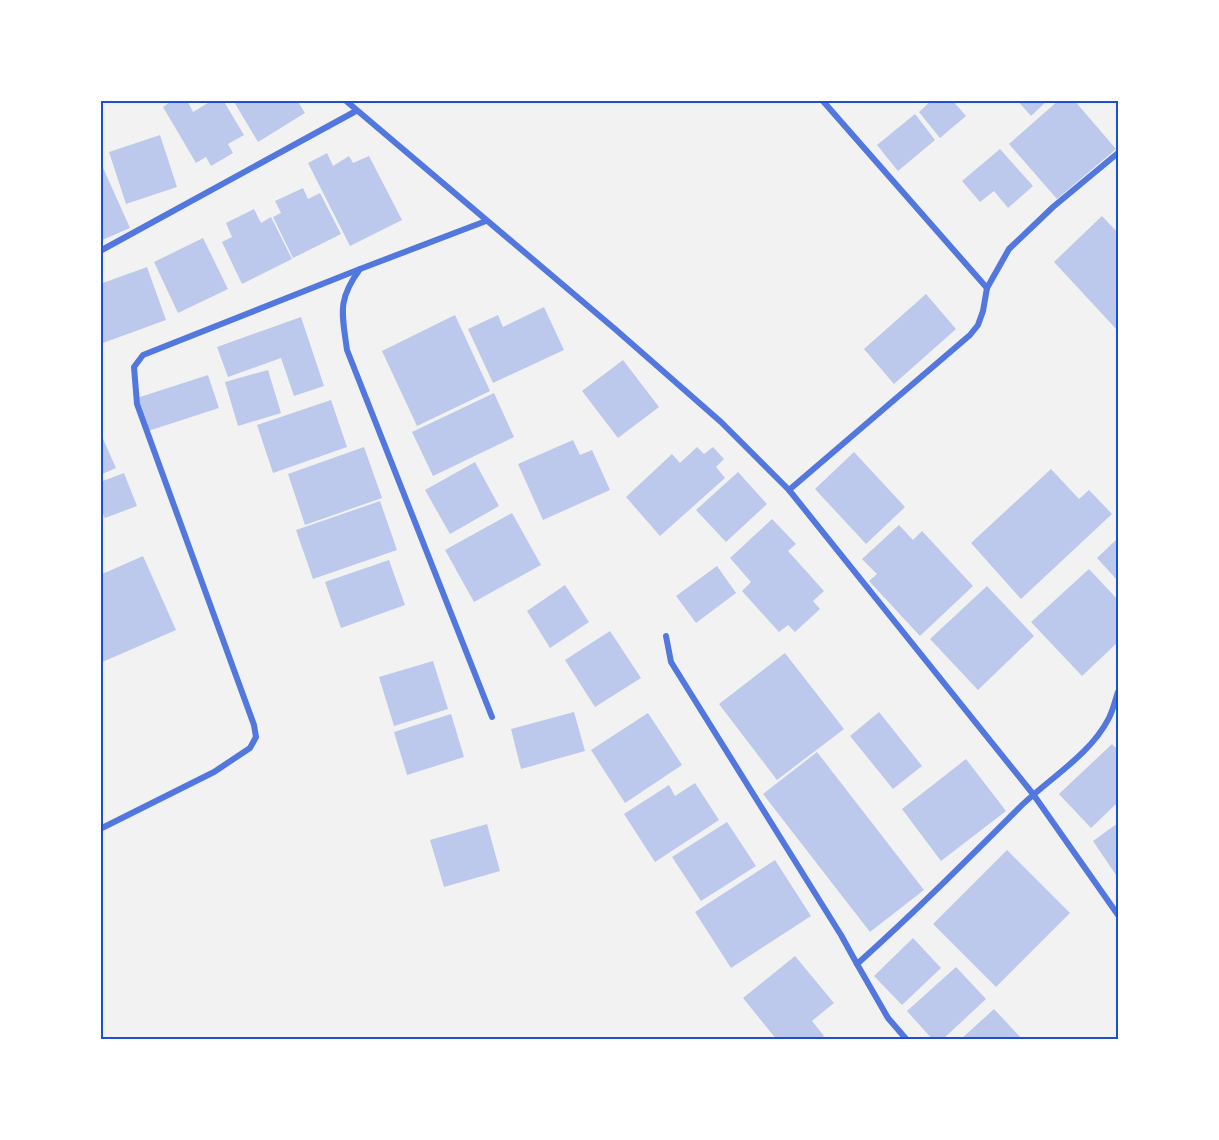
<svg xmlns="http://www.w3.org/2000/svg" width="1219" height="1140" font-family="Karla,sans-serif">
  <rect width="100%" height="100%" fill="#f2f2f2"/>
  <g fill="#bdc9ec">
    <polygon points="173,100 187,100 193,112 213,100 223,100 244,135 228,144 233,153 211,166 206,157 196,163 163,107"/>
    <polygon points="233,100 297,100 305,113 258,142"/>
    <polygon points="932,100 952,100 966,116 940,138 919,112"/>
    <polygon points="1017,100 1048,100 1031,116"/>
    <polygon points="1059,100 1074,100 1116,149 1057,199 1009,144"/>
    <polygon points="915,114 935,140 898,171 877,145"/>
    <polygon points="160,135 177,187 126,204 109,152"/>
    <polygon points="1000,149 1033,186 1008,208 994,191 980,202 962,181"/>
    <polygon points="327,153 333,166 349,156 353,163 369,156 402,220 350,246 308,163"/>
    <polygon points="100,161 130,228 100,241"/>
    <polygon points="303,188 308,199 320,193 341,234 293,258 273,217 281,213 275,201"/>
    <polygon points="254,209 261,223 271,217 292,259 242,284 222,242 232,237 226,223"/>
    <polygon points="1102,216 1118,233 1118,331 1054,262"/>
    <polygon points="203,238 228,289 178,313 154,262"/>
    <polygon points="147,267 166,320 100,344 100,284"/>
    <polygon points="926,294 956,329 894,384 864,349"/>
    <polygon points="544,307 564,350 493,383 468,329 498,315 503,327"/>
    <polygon points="455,315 490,391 417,426 382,351"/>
    <polygon points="301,317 324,386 294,396 281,358 228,377 217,347"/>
    <polygon points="623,360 659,407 618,438 582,391"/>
    <polygon points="268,370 281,413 238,426 225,382"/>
    <polygon points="208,375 219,408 148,431 137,398"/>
    <polygon points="494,393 514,437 433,476 412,432"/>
    <polygon points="331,400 347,447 273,473 257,425"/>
    <polygon points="100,432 116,468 100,475"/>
    <polygon points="573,440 580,455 592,450 610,490 543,520 518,464"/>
    <polygon points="364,447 382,498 305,525 288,474"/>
    <polygon points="697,447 704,454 713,447 724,459 716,467 725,478 660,536 626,497 672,454 680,463"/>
    <polygon points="854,452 905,507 866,544 815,489"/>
    <polygon points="475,462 499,506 450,534 425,490"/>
    <polygon points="1051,469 1079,499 1089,490 1112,514 1021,599 971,543"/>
    <polygon points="738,472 767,504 726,542 696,510"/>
    <polygon points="124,473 137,506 105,518 100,508 100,482"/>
    <polygon points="380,501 397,550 313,579 296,530"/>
    <polygon points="512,513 541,565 474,602 445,550"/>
    <polygon points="772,519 796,544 788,551 824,591 813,601 820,609 795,632 788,625 779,632 742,591 751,582 730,558"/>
    <polygon points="899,525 913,540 922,531 973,586 920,636 869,581 877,574 862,559"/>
    <polygon points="1118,538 1118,581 1097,558"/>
    <polygon points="143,556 176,630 100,663 100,575"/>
    <polygon points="389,560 405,605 341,628 325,582"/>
    <polygon points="717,566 736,593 696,623 676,596"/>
    <polygon points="1089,569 1118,600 1118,642 1082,676 1031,622"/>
    <polygon points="565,585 589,622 550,648 527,611"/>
    <polygon points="987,586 1034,636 978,690 930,639"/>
    <polygon points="610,631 641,678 595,707 565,660"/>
    <polygon points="785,653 844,729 777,780 719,704"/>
    <polygon points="433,661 448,709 394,726 379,677"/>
    <polygon points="574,712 585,751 521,769 511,729"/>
    <polygon points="879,712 922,766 893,789 850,736"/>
    <polygon points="648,713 682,765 625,803 591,750"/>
    <polygon points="451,714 464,757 407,775 394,732"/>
    <polygon points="1112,744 1118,750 1118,802 1091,828 1059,794"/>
    <polygon points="817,752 924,890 870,932 763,794"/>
    <polygon points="966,759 1006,811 941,861 902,809"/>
    <polygon points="695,783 719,820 655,862 624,814 669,785 675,796"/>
    <polygon points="727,822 756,866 701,901 672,857"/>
    <polygon points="1118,823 1118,878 1093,841"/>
    <polygon points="487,824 500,871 444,887 430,840"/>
    <polygon points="1007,850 1070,913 996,987 933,924"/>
    <polygon points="775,860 811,916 731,968 695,912"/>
    <polygon points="913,938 941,968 902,1005 874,976"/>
    <polygon points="795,956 834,1003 812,1021 824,1036 819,1040 777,1040 743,998"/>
    <polygon points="956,967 986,999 942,1040 933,1040 907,1011"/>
    <polygon points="994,1009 1020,1037 1018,1040 960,1040"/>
  </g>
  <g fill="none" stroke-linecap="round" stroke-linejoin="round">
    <g stroke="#5277de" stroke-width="6">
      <polyline points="345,100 615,329 721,422 789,490 1033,794 1118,915"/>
      <polyline points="822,100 987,288"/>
      <path d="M486,221L360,269C337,300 342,313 347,350L492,717"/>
      <polyline points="100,251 356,111"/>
      <polyline points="789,490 970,335 978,325 983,311 987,288 1009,249 1053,207 1118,153"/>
      <path d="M666,636L671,662L841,935L857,964C914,913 968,859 1022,805C1051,777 1090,755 1109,718C1113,710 1115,701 1118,692"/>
      <polyline points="100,829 214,772 250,748 256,737 254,725 137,404 134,367 143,355 360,269"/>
      <polyline points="857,964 888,1018 907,1040"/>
    </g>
  </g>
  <rect width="1219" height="1140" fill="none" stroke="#ffffff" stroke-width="204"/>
  <rect x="102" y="102" width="1015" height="936" fill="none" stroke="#1d4ed8" stroke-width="2"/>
</svg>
